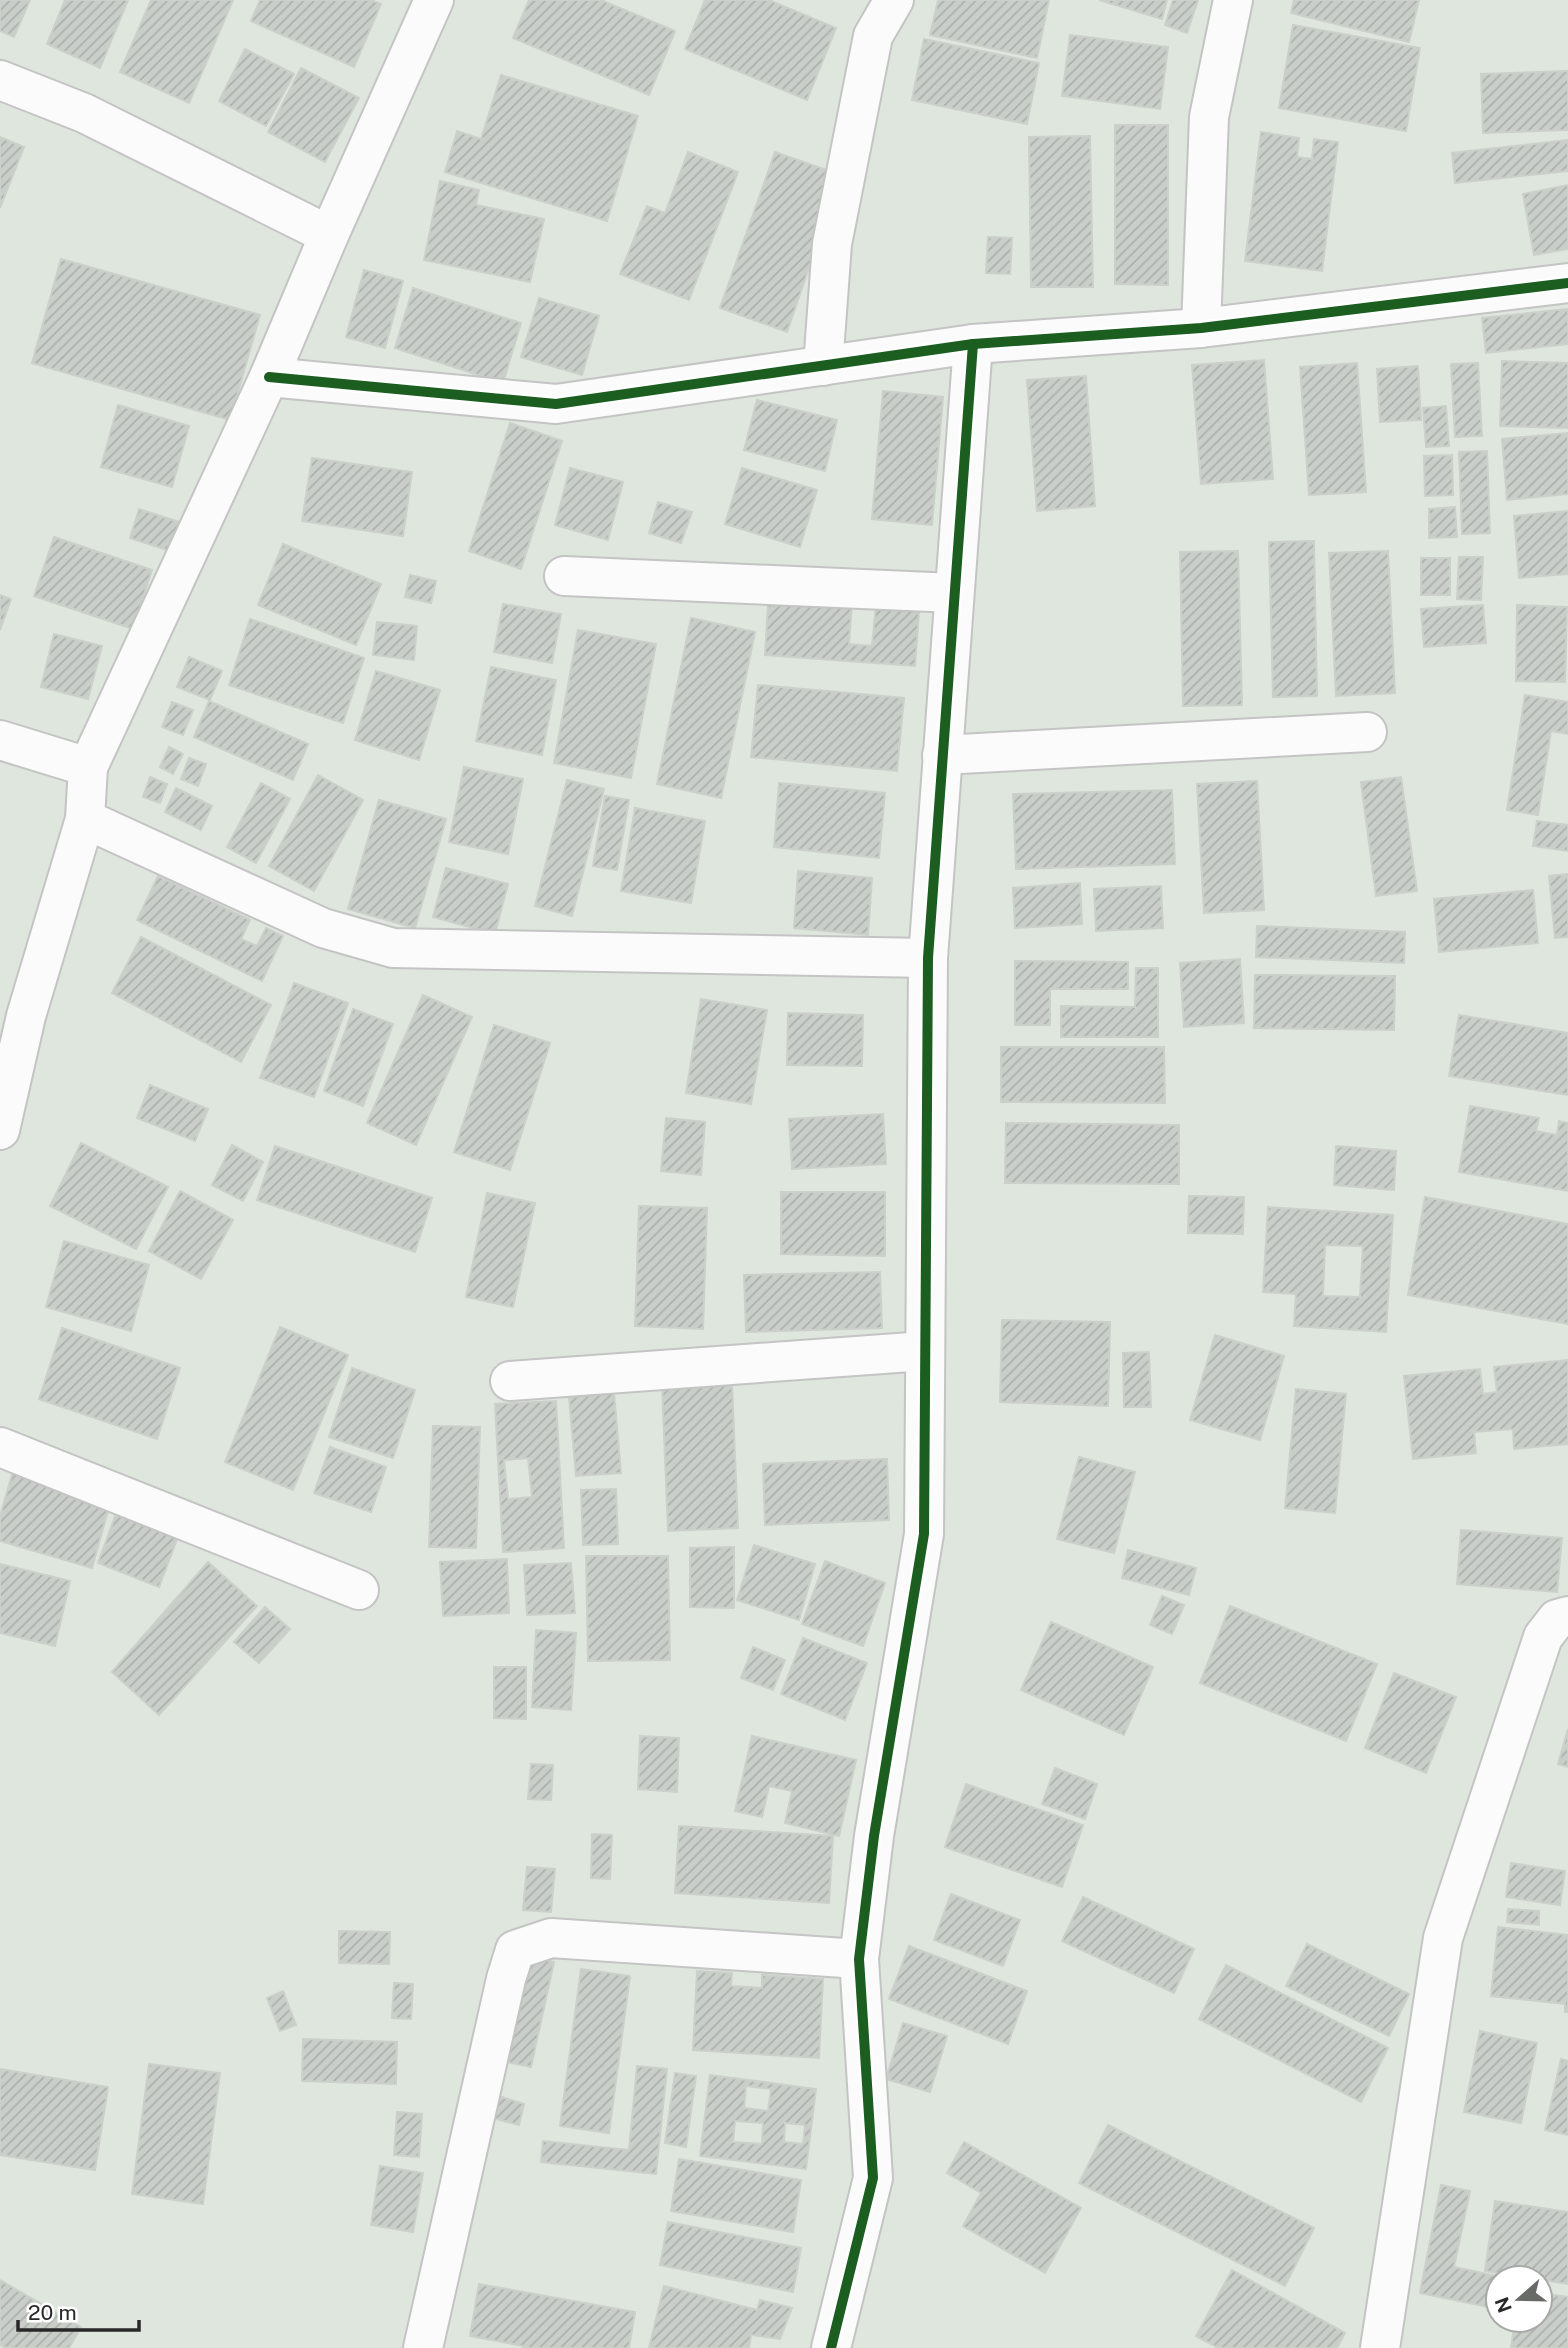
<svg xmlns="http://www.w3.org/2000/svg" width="1568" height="2348" font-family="'Public Sans',sans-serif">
  <defs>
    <pattern id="building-hatch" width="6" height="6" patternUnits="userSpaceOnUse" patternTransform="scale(1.75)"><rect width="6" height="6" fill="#c9cec9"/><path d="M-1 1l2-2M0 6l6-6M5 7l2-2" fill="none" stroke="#adb1ad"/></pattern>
  </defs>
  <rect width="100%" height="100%" fill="#dfe6de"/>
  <g fill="url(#building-hatch)" stroke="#cbd1ca" stroke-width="2" fill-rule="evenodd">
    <polygon points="0,0 30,0 14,37 0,31"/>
    <polygon points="65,0 128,0 100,68 47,44"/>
    <polygon points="151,0 233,0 189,103 120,72"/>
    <polygon points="260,0 371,0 381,4 354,67 251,21"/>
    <polygon points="529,0 601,0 675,31 649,95 513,38"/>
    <polygon points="705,0 769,0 836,28 807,100 685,49"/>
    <polygon points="938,0 1049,0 1037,58 930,35"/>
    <polygon points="1099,0 1167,0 1162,19"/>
    <polygon points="1173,0 1198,0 1187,33 1165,25"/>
    <polygon points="1294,0 1419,0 1409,42 1291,13"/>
    <polygon points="1293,25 1420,48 1406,131 1279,108"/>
    <polygon points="1070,35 1168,47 1160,109 1062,96"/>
    <polygon points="924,39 1039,63 1027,124 912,100"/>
    <polygon points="245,49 294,74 266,126 219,101"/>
    <polygon points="301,68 359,98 325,162 268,132"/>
    <polygon points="1568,71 1568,130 1483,133 1481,74"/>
    <polygon points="501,75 638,116 607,221 445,172 457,131 481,139"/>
    <polygon points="1115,125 1168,125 1168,285 1115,284"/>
    <polygon points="1261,132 1299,138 1297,157 1312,159 1314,139 1338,142 1322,271 1245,261"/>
    <polygon points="1090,136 1093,287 1031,287 1029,137"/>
    <polygon points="0,137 24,147 0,208"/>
    <polygon points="1568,140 1568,171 1455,183 1452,153"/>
    <polygon points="688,152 738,172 689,300 620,274 647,206 665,213"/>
    <polygon points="775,152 841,175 787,332 720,308"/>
    <polygon points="440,181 479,190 476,205 544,219 530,282 424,260"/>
    <polygon points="1568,185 1568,249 1534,255 1523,194"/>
    <polygon points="988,237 1012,238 1010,274 986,273"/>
    <polygon points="61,259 260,315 230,420 32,363"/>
    <polygon points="364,270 403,281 385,348 346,337"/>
    <polygon points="413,288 521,323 503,383 395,348"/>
    <polygon points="539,298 599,316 582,375 521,357"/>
    <polygon points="1568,309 1568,344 1486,353 1482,318"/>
    <polygon points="1264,360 1273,479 1201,484 1192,365"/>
    <polygon points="1502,361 1568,363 1568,428 1500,426"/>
    <polygon points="1357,363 1366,492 1309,495 1300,367"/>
    <polygon points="1478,363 1482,436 1455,437 1451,364"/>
    <polygon points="1418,366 1421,420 1380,422 1377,369"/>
    <polygon points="1086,376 1095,506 1037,511 1027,380"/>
    <polygon points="883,391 943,397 932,525 872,519"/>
    <polygon points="757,400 837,420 825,471 744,450"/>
    <polygon points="118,405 189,426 172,487 101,467"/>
    <polygon points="1446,406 1449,446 1426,447 1423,408"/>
    <polygon points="510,423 562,441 521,569 469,551"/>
    <polygon points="1568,433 1568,494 1507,500 1502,439"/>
    <polygon points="1487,451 1490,533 1462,534 1459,452"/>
    <polygon points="1452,455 1453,495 1425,496 1424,456"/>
    <polygon points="312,458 412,472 403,536 302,521"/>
    <polygon points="570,468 623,482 608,540 555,525"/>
    <polygon points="742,468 817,490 800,547 725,524"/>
    <polygon points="658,502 692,512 681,543 649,533"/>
    <polygon points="1455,507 1457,537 1429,538 1429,509"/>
    <polygon points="139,509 179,522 170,551 130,538"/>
    <polygon points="1568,511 1568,574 1519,578 1514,516"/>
    <polygon points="54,537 152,570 133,629 34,596"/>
    <polygon points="1314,541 1317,696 1273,697 1269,542"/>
    <polygon points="283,544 381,584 356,645 258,605"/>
    <polygon points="1238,551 1242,705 1183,706 1180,552"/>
    <polygon points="1388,551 1395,693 1336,696 1329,553"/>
    <polygon points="1459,557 1483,557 1481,600 1457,599"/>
    <rect x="1421" y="558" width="29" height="37"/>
    <polygon points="410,575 436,581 431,603 405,597"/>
    <path d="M769,589L920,599L915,666L765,655ZM852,602L876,604L872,646L849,644Z"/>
    <polygon points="0,595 11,599 0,630"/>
    <polygon points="503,604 561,614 552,663 494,652"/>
    <polygon points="1483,605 1486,643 1424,647 1421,609"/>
    <polygon points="1517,605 1567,607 1565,682 1516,681"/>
    <polygon points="691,618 755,632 721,798 657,784"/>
    <polygon points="250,619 364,658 343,723 229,685"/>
    <polygon points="377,622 417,626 414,660 373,655"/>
    <polygon points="578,630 656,644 631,778 554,763"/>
    <polygon points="54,634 102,646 88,699 41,687"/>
    <polygon points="189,657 222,671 210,700 177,687"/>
    <polygon points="491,667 556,680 542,755 476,741"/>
    <polygon points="376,671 440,690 419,760 355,740"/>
    <polygon points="758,685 904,698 897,771 751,757"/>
    <polygon points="1525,695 1568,702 1568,734 1551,731 1538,815 1507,810"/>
    <polygon points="209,701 308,744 293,780 194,737"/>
    <polygon points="172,702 193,710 183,735 162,727"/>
    <polygon points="169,747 183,754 173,774 160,767"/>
    <polygon points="189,758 206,764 198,786 181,779"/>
    <polygon points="464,767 523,779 508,854 449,842"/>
    <polygon points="318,775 363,800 314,891 269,866"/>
    <polygon points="150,777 167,784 160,803 143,797"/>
    <polygon points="1401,777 1417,891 1376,896 1361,782"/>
    <polygon points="567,780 604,789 572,916 535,906"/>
    <polygon points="1257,781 1264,910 1204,913 1197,784"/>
    <polygon points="261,783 290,799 256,863 227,847"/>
    <polygon points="779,783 885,793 879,858 774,847"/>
    <polygon points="176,788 212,806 201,830 165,812"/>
    <polygon points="1172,790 1175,864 1016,869 1013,794"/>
    <polygon points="605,796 629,800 617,870 593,866"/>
    <polygon points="379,800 446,819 415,928 348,909"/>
    <polygon points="635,808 705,821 691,903 621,891"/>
    <polygon points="1537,821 1568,825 1568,851 1533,846"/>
    <polygon points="446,868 508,884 495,934 433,917"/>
    <polygon points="798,871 872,878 868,935 794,928"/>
    <polygon points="1568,874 1568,937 1555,938 1549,876"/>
    <polygon points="158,876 250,920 241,939 257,946 266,928 283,936 262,981 137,920"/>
    <polygon points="1080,883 1082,924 1015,928 1013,888"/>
    <polygon points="1161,886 1163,928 1096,931 1094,889"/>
    <polygon points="1533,890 1538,943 1439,952 1434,899"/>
    <polygon points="1257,926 1405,932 1404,963 1256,957"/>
    <polygon points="141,937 271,1005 241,1062 112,993"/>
    <polygon points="1240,959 1244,1023 1184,1027 1180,963"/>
    <polygon points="1015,961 1128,962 1128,989 1050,989 1050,1025 1015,1025"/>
    <polygon points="1136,968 1158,968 1158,1037 1061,1037 1061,1006 1135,1007"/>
    <polygon points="1255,975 1395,976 1394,1030 1254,1028"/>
    <polygon points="294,983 348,1003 314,1097 260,1078"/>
    <polygon points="423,995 472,1017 416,1145 367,1123"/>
    <polygon points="701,999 767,1010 751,1104 686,1093"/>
    <polygon points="353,1009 393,1024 363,1106 324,1091"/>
    <polygon points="788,1013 863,1015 862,1066 787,1065"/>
    <polygon points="1459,1015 1568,1033 1568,1095 1449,1076"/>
    <polygon points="494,1025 550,1043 510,1170 454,1152"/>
    <polygon points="1001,1047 1164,1047 1165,1103 1001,1102"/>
    <polygon points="150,1085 208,1109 195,1141 137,1118"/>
    <polygon points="1470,1106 1539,1118 1536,1131 1557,1135 1559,1121 1568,1123 1568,1191 1459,1172"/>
    <polygon points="883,1114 886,1164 792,1169 789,1119"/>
    <polygon points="666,1118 705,1122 701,1175 661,1171"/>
    <polygon points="1006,1123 1179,1125 1179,1184 1005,1183"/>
    <polygon points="81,1143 168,1187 136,1249 50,1206"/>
    <polygon points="232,1145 263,1162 243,1201 212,1185"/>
    <polygon points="275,1146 432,1198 415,1252 257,1200"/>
    <polygon points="1336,1146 1396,1151 1394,1190 1334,1185"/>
    <polygon points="180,1191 233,1220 201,1279 149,1251"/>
    <polygon points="781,1192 885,1192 885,1256 781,1254"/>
    <polygon points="487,1193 535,1203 513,1307 466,1297"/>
    <polygon points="1189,1196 1244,1197 1243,1234 1188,1233"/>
    <polygon points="1425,1197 1568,1224 1568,1324 1408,1295"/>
    <polygon points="639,1206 707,1208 703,1329 635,1326"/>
    <path d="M1268,1207L1393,1215L1386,1332L1294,1326L1296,1294L1263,1292ZM1325,1245L1363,1246L1360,1297L1323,1296Z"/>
    <polygon points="64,1241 149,1265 131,1331 46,1307"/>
    <polygon points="880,1272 882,1328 746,1332 744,1275"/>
    <polygon points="1002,1320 1110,1322 1108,1406 1000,1402"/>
    <polygon points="280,1327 348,1355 293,1490 225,1462"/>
    <polygon points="62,1328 180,1368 157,1439 39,1399"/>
    <polygon points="1215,1335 1284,1356 1260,1440 1190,1420"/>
    <polygon points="1149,1352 1151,1407 1124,1407 1123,1353"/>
    <polygon points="1568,1360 1568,1444 1514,1449 1513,1429 1474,1432 1476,1453 1413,1459 1404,1376 1480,1369 1483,1394 1497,1392 1494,1367"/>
    <polygon points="352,1368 415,1390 393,1458 329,1437"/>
    <polygon points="732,1384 738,1528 668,1531 662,1386"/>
    <polygon points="1296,1389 1346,1394 1335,1513 1285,1508"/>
    <polygon points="614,1393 621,1473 576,1476 569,1397"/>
    <path d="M556,1401L564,1548L503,1552L495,1404ZM528,1458L532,1497L508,1499L504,1460Z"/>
    <polygon points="433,1426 480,1427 476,1548 429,1547"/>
    <polygon points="330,1447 386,1467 371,1512 314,1493"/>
    <polygon points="1079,1457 1135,1472 1114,1553 1057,1539"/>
    <polygon points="887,1459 889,1520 765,1525 763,1464"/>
    <polygon points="13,1471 111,1500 92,1568 0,1541 0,1516"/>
    <polygon points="616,1489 618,1544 583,1545 581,1490"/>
    <polygon points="120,1503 182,1526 159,1587 98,1563"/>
    <polygon points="1461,1530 1562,1538 1557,1592 1457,1584"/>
    <polygon points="754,1545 815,1564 799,1620 737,1600"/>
    <polygon points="734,1547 734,1608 690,1607 690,1548"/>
    <polygon points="1128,1550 1196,1568 1189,1595 1122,1578"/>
    <polygon points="586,1556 668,1556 670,1660 588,1661"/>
    <polygon points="507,1559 509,1613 443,1616 440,1562"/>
    <polygon points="825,1561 885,1583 863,1646 802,1624"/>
    <polygon points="208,1562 257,1606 159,1715 112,1672"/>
    <polygon points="571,1563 575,1613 527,1615 524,1565"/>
    <polygon points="0,1564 70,1581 55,1646 0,1633"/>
    <polygon points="1162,1596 1184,1605 1172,1634 1150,1625"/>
    <polygon points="1230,1606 1377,1664 1346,1741 1200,1683"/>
    <polygon points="265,1607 290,1629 259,1663 234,1642"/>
    <polygon points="1051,1622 1153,1667 1124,1735 1021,1690"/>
    <polygon points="536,1630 576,1633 571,1710 532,1707"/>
    <polygon points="803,1638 867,1663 845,1720 781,1694"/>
    <polygon points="753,1647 785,1660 773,1690 741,1678"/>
    <polygon points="494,1667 526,1667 526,1719 494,1718"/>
    <polygon points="1394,1673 1456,1697 1426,1773 1365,1748"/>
    <polygon points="1568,1729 1568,1767 1558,1764"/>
    <polygon points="640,1736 679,1738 677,1792 638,1789"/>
    <polygon points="752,1736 856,1760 839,1836 785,1823 792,1791 769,1786 762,1817 735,1811"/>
    <polygon points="531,1764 553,1765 551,1800 528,1799"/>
    <polygon points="1055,1768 1097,1784 1085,1819 1042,1804"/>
    <polygon points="966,1784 1083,1825 1062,1887 945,1847"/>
    <polygon points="679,1826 833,1836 829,1903 675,1893"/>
    <polygon points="592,1834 612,1835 610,1879 591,1878"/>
    <polygon points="1511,1863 1565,1871 1560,1905 1506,1897"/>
    <polygon points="527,1867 555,1869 551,1912 523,1910"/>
    <polygon points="951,1894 1020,1920 1003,1966 934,1940"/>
    <polygon points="1083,1897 1194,1949 1174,1993 1062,1941"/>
    <polygon points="1508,1909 1539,1911 1539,1925 1507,1922"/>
    <polygon points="1498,1927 1568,1935 1568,2012 1565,2012 1565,2004 1491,1996"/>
    <polygon points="339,1931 390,1932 389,1964 339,1963"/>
    <polygon points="1307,1944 1409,1994 1389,2036 1286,1986"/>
    <polygon points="909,1946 1027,1991 1008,2044 889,1999"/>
    <polygon points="526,1955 554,1962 531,2067 502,2061"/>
    <polygon points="1226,1965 1388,2048 1361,2102 1199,2019"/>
    <polygon points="581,1969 630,1976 609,2133 560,2126"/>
    <polygon points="697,1971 732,1973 731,1986 762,1988 762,1975 823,1979 819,2058 693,2050"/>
    <polygon points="394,1983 413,1984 411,2019 392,2018"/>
    <polygon points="283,1991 296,2025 280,2031 267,1998"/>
    <polygon points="903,2023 947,2036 930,2092 886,2079"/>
    <polygon points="1480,2031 1537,2043 1521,2123 1464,2112"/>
    <polygon points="303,2039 397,2042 396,2084 302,2081"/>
    <polygon points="1561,2059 1568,2061 1568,2135 1545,2130"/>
    <polygon points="149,2064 220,2073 203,2204 132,2194"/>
    <polygon points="637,2066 667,2069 656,2174 541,2162 543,2141 629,2150"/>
    <polygon points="0,2069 108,2087 95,2170 0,2155"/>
    <polygon points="675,2073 696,2076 686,2147 665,2143"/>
    <path d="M710,2075L816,2089L806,2169L700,2156ZM746,2086L771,2089L768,2111L744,2108ZM735,2121L763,2123L762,2144L733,2142ZM785,2123L805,2125L803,2144L784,2142Z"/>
    <polygon points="495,2095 524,2104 519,2125 489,2117"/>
    <polygon points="397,2112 422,2114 419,2157 394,2155"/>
    <polygon points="1108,2125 1314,2228 1285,2286 1079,2183"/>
    <polygon points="964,2142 1081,2208 1045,2273 963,2226 981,2193 947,2173"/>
    <polygon points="679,2159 801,2180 793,2232 671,2211"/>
    <polygon points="380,2166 423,2173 413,2232 371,2225"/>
    <polygon points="1441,2185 1470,2191 1454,2267 1506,2278 1498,2278 1498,2309 1420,2293"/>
    <polygon points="1495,2201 1568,2212 1568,2284 1485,2271"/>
    <polygon points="668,2222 801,2248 793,2292 660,2265"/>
    <polygon points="1232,2270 1345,2333 1337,2348 1218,2348 1196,2336"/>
    <polygon points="0,2280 81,2327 69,2348 6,2348 0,2345"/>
    <polygon points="479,2284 635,2312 629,2348 523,2348 523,2346 470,2336"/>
    <polygon points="664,2286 757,2310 760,2300 792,2308 780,2339 751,2335 749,2348 649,2348"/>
    <polygon points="1540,2293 1568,2297 1568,2348 1511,2348 1515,2320 1540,2320"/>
  </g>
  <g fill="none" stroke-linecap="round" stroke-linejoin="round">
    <defs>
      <g id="minor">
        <polyline points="0,80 84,113 329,235"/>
        <polyline points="1201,328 1209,117 1233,0"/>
        <polyline points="823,366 832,244 873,36 894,0"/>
        <polyline points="269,377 556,404 973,344 1201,328 1568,283"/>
        <polyline points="564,576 954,593"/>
        <polyline points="0,740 88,767"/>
        <polyline points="942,755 1367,732"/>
        <polyline points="85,819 323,928 393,948 928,958"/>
        <polyline points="0,1130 26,1016 85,819 88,767 269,377 329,235 434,0"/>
        <polyline points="510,1381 925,1351"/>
        <polyline points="0,1447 359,1590"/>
        <polyline points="423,2348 506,1979 515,1950 551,1938 859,1959"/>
        <polyline points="831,2348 873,2178 859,1959 874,1836 924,1534 928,958 973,344"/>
        <polyline points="1380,2348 1443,1938 1543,1637 1557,1619 1568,1616"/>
      </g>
    </defs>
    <use href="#minor" stroke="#c3c4c3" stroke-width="42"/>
    <use href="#minor" stroke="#fafbfa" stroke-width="38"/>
    <defs>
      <g id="cycleway">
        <polyline points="269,377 556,404 973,344 1201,328 1568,283"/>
        <polyline points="831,2348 873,2178 859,1959 874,1836 924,1534 928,958 973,344"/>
      </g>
    </defs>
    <use href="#cycleway" stroke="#fff" stroke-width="15"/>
    <use href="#cycleway" stroke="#1b5e20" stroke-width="10"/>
  </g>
  <g transform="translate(1519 2299) rotate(250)"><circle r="33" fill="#ffffff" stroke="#a9a9a9" stroke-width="2"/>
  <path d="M0-5L12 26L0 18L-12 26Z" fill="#686a68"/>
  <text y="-10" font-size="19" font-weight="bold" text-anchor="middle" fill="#282828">N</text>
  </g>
  <path d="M18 2320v10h121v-10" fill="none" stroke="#282828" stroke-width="3.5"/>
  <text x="28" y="2320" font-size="21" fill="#282828" stroke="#ffffff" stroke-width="5" paint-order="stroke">20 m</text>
</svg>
